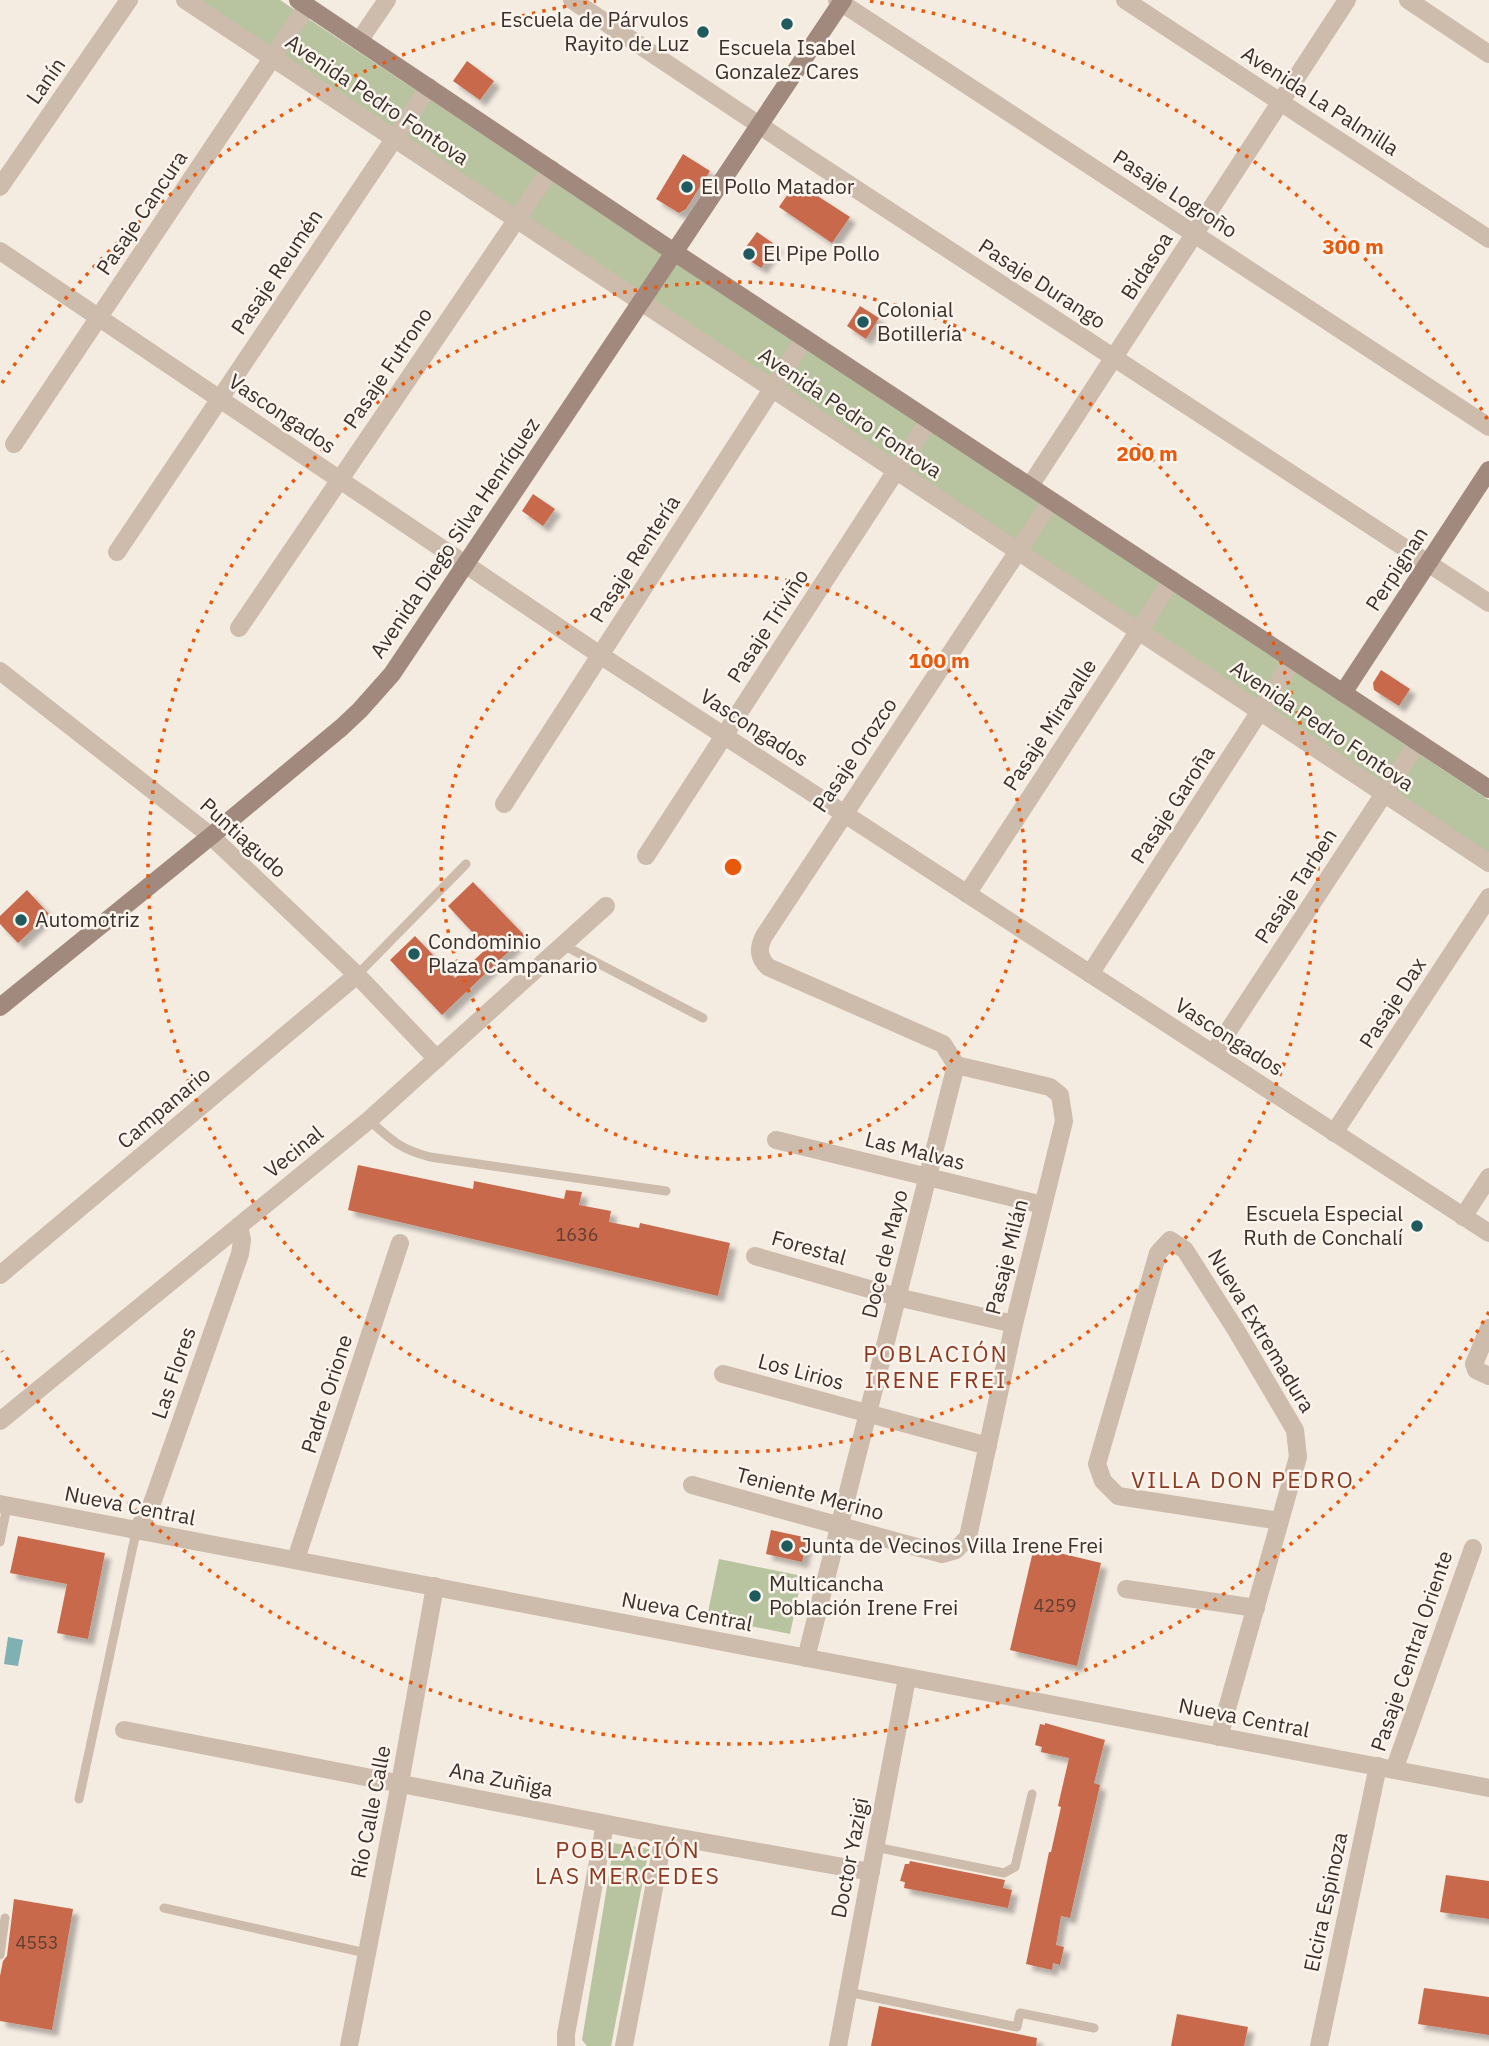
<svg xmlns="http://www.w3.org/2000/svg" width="1489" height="2046" font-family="'IBM Plex Sans',sans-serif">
  <defs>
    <filter id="shadow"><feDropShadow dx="6" dy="6" stdDeviation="2" flood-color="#0004"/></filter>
  </defs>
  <rect width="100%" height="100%" fill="#f4ebe1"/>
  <g fill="#b8c4a0">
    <polygon points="193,0 280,0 1489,800 1489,860"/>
    <polygon points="719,1559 802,1576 790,1634 707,1617"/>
    <polygon points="614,1843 649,1849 611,2046 587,2046 582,2040"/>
  </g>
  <polygon fill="#7fb0b2" points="8,1637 23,1640 18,1666 4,1664"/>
  <g fill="#c8694b" filter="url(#shadow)">
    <polygon points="467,61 494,81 480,100 453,81"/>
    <polygon points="683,154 710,171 686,209 679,213 656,199"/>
    <polygon points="796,182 850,217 832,243 779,207"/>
    <polygon points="757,232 777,246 761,268 746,258 746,247"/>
    <polygon points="860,306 879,318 866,339 847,326"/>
    <polygon points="533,494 555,509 543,526 522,511"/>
    <polygon points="1381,670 1410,689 1399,706 1374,690 1373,683"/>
    <polygon points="473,882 525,936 442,1015 390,960 415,936 455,978 487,948 448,906"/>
    <polygon points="27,890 49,914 18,943 0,924 0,916"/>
    <polygon points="358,1165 473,1189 474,1181 564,1199 566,1190 582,1192 579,1205 611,1211 609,1222 639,1228 640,1223 730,1243 718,1296 348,1210"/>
    <polygon points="771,1530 808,1538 802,1562 766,1554"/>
    <polygon points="18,1536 105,1553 88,1639 57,1633 67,1584 10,1573"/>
    <polygon points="1034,1547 1101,1563 1077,1666 1010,1650"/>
    <polygon points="1045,1723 1105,1740 1094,1783 1100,1785 1070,1918 1061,1916 1056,1945 1064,1947 1060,1965 1053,1963 1052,1970 1026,1964 1049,1852 1051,1852 1061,1807 1058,1806 1069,1758 1041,1752 1042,1747 1035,1745 1040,1724 1045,1725"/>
    <polygon points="910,1861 1005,1880 1003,1888 1012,1890 1008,1908 904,1888 905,1882 900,1881 905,1864 909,1864"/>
    <polygon points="1446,1875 1489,1881 1489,1919 1440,1912"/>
    <polygon points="14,1899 73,1909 52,2030 0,2021 0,1976 3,1961 7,1956"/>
    <polygon points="1424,1988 1489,1997 1489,2035 1418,2024"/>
    <polygon points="879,2006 1037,2038 1036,2046 871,2046"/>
    <polygon points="1177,2014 1248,2027 1244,2046 1171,2046"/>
  </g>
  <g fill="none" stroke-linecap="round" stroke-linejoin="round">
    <g stroke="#cdbbac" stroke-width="9">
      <polyline points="563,945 703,1018"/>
      <polyline points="357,975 466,864"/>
      <path d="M369,1120C391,1140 400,1149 430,1157L666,1191"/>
      <polyline points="0,1542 7,1506"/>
      <polyline points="79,1799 136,1532"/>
      <polyline points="875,1847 1004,1873 1015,1867 1032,1794"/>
      <polyline points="164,1908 366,1953"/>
      <polyline points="0,1955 5,1918"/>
      <polyline points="848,1992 1017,2027 1020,2013 1094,2028"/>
    </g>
    <g stroke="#cdbbac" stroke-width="18">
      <polyline points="185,0 1489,863"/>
      <polyline points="572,0 804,155 1489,603"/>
      <polyline points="837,0 1489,427"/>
      <polyline points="1408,0 1489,54"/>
      <polyline points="359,41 387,0"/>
      <polyline points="0,187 129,0"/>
      <polyline points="0,251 600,655 1489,1233"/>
      <polyline points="14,444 307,6"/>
      <polyline points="1030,486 1347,0"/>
      <polyline points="117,552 429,87"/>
      <polyline points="239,628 551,169"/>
      <polyline points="0,671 211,836 357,975 437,1059"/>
      <polyline points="504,804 805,338"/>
      <polyline points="646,856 929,420"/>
      <polyline points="967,894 1172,580"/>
      <polyline points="1090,974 1293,660"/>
      <polyline points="1213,1054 1418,742"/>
      <polyline points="1334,1133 1489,897"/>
      <polyline points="776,1140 1043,1205"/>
      <polyline points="1463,1217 1489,1177"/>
      <polyline points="755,1256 897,1297 1014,1324"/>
      <polyline points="0,1275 357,975"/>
      <polyline points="1489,1328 1474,1364 1476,1370 1489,1376"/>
      <polyline points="723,1374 988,1446"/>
      <polyline points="0,1421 369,1120 606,906"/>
      <path d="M692,1485L942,1554L956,1550L968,1537L1014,1324L1064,1121L1060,1095L1050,1087L956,1065L943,1044L768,967C758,957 758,948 764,936L1051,501"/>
      <polyline points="0,1504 1489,1788"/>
      <polyline points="136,1532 150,1509 240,1254 242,1240 239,1226"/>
      <polyline points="296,1559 400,1243"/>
      <polyline points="1126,1589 1256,1608"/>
      <polyline points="806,1658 956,1065"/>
      <polyline points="124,1730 664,1835 871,1872"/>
      <polyline points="1219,1737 1298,1457 1295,1430 1236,1330 1185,1250 1170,1240 1158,1253 1097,1464 1103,1481 1118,1496 1280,1521"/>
      <polyline points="1394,1770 1473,1548"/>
      <polyline points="349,2046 400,1783 435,1586"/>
      <polyline points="566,2046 566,2034 605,1824"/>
      <polyline points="624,2046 664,1835"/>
      <polyline points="838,2046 907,1678"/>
      <polyline points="1319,2046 1378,1766"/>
    </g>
    <polyline stroke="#cdbbac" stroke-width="18" points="1125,0 1489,239"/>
    <g stroke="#a18a7d" stroke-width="18">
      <polyline points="298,0 674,252 1489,789"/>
      <polyline points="1343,693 1489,470"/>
      <polyline points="0,1007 211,836 342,727 360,710 392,674 843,0"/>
    </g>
  </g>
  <g fill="none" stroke="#e8590c" stroke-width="3.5" stroke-dasharray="3.5 7">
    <circle cx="733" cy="867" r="292"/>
    <circle cx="733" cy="867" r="585"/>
    <path d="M1489 1312A877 877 0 0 1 2 1351M2 383A877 877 0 0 1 596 1M870 1A877 877 0 0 1 1489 422"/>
  </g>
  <g fill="#1f5a5e" stroke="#fbf5ee" stroke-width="2.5">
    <circle cx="787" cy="24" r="7"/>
    <circle cx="703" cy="32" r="7"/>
    <circle cx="687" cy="187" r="7"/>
    <circle cx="749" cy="254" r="7"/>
    <circle cx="863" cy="322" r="7"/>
    <circle cx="21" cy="920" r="7"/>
    <circle cx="414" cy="954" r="7"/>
    <circle cx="1417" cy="1226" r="7"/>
    <circle cx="787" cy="1546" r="7"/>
    <circle cx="755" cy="1596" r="7"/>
  </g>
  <g text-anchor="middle" stroke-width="5" stroke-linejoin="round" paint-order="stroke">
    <g font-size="18" fill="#5e3e33">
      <text x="577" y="1241">1636</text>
      <text x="1055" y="1612">4259</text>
      <text x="37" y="1949">4553</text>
    </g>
    <g font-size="21" fill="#3b302b" stroke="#fbf5ee" text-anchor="start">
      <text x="689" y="27" text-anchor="end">Escuela de Párvulos<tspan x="689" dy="24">Rayito de Luz</tspan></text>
      <text x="787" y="55" text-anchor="middle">Escuela Isabel<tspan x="787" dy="24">Gonzalez Cares</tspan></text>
      <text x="701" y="194">El Pollo Matador</text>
      <text x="763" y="261">El Pipe Pollo</text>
      <text x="877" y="317">Colonial<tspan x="877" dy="24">Botillería</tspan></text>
      <text x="35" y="927">Automotriz</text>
      <text x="428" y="949">Condominio<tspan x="428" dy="24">Plaza Campanario</tspan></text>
      <text x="1403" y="1221" text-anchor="end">Escuela Especial<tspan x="1403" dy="24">Ruth de Conchalí</tspan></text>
      <text x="801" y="1553">Junta de Vecinos Villa Irene Frei</text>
      <text x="769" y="1591">Multicancha<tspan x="769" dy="24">Población Irene Frei</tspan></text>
    </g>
    <g font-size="21" fill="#3b302b" stroke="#fbf5ee">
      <text transform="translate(46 81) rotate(-55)" y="7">Lanín</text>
      <text transform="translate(377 100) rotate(34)" y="7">Avenida Pedro Fontova</text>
      <text transform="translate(1320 101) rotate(33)" y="7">Avenida La Palmilla</text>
      <text transform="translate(1175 194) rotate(33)" y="7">Pasaje Logroño</text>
      <text transform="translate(142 213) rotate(-56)" y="7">Pasaje Cancura</text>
      <text transform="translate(1147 266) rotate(-57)" y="7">Bidasoa</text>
      <text transform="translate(277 272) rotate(-56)" y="7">Pasaje Reumén</text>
      <text transform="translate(1042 284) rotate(33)" y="7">Pasaje Durango</text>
      <text transform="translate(388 368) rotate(-56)" y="7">Pasaje Futrono</text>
      <text transform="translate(850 413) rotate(34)" y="7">Avenida Pedro Fontova</text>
      <text transform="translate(282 414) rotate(34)" y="7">Vascongados</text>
      <text transform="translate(455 538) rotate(-56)" y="7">Avenida Diego Silva Henríquez</text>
      <text transform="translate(635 559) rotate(-57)" y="7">Pasaje Rentería</text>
      <text transform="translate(1397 569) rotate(-57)" y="7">Perpignan</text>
      <text transform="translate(768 626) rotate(-57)" y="7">Pasaje Triviño</text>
      <text transform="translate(1050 725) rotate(-57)" y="7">Pasaje Miravalle</text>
      <text transform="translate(1322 726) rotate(34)" y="7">Avenida Pedro Fontova</text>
      <text transform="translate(754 728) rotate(33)" y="7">Vascongados</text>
      <text transform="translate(855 755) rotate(-56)" y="7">Pasaje Orozco</text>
      <text transform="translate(1173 805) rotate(-57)" y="7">Pasaje Garoña</text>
      <text transform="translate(243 838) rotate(42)" y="7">Puntiagudo</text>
      <text transform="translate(1296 886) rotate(-57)" y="7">Pasaje Tarben</text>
      <text transform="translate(1393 1003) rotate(-57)" y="7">Pasaje Dax</text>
      <text transform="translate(1229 1037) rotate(33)" y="7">Vascongados</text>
      <text transform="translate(164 1108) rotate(-40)" y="7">Campanario</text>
      <text transform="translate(915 1151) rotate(14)" y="7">Las Malvas</text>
      <text transform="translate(294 1152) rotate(-39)" y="7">Vecinal</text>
      <text transform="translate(809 1248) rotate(16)" y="7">Forestal</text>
      <text transform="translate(885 1254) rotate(-76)" y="7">Doce de Mayo</text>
      <text transform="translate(1007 1257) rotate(-76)" y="7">Pasaje Milán</text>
      <text transform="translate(1261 1331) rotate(59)" y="7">Nueva Extremadura</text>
      <text transform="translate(801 1372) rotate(15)" y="7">Los Lirios</text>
      <text transform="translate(174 1373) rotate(-71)" y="7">Las Flores</text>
      <text transform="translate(327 1394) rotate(-72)" y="7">Padre Orione</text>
      <text transform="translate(810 1494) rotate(15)" y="7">Teniente Merino</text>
      <text transform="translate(130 1506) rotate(11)" y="7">Nueva Central</text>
      <text transform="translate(687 1612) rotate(11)" y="7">Nueva Central</text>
      <text transform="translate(1412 1651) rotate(-71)" y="7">Pasaje Central Oriente</text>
      <text transform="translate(1244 1718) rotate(11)" y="7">Nueva Central</text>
      <text transform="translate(501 1780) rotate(11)" y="7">Ana Zuñiga</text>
      <text transform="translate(371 1812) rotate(-79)" y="7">Río Calle Calle</text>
      <text transform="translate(850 1858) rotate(-79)" y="7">Doctor Yazigi</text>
      <text transform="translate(1326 1902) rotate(-78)" y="7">Elcira Espinoza</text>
    </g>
    <g font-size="23" letter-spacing="2" fill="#8c3b22" stroke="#fbf5ee">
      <text x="936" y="1362">POBLACIÓN<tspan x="936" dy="26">IRENE FREI</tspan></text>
      <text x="1243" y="1488">VILLA DON PEDRO</text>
      <text x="628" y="1858">POBLACIÓN<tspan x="628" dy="26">LAS MERCEDES</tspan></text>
    </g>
  </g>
  <circle cx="733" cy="867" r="10" fill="#e8590c" stroke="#fbf5ee" stroke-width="3.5"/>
  <g font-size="21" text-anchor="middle" font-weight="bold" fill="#e8590c" stroke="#fbf5ee" stroke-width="5" stroke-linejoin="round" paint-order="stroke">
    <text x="1353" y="254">300 m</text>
    <text x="1147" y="461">200 m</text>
    <text x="939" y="668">100 m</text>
  </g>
</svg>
